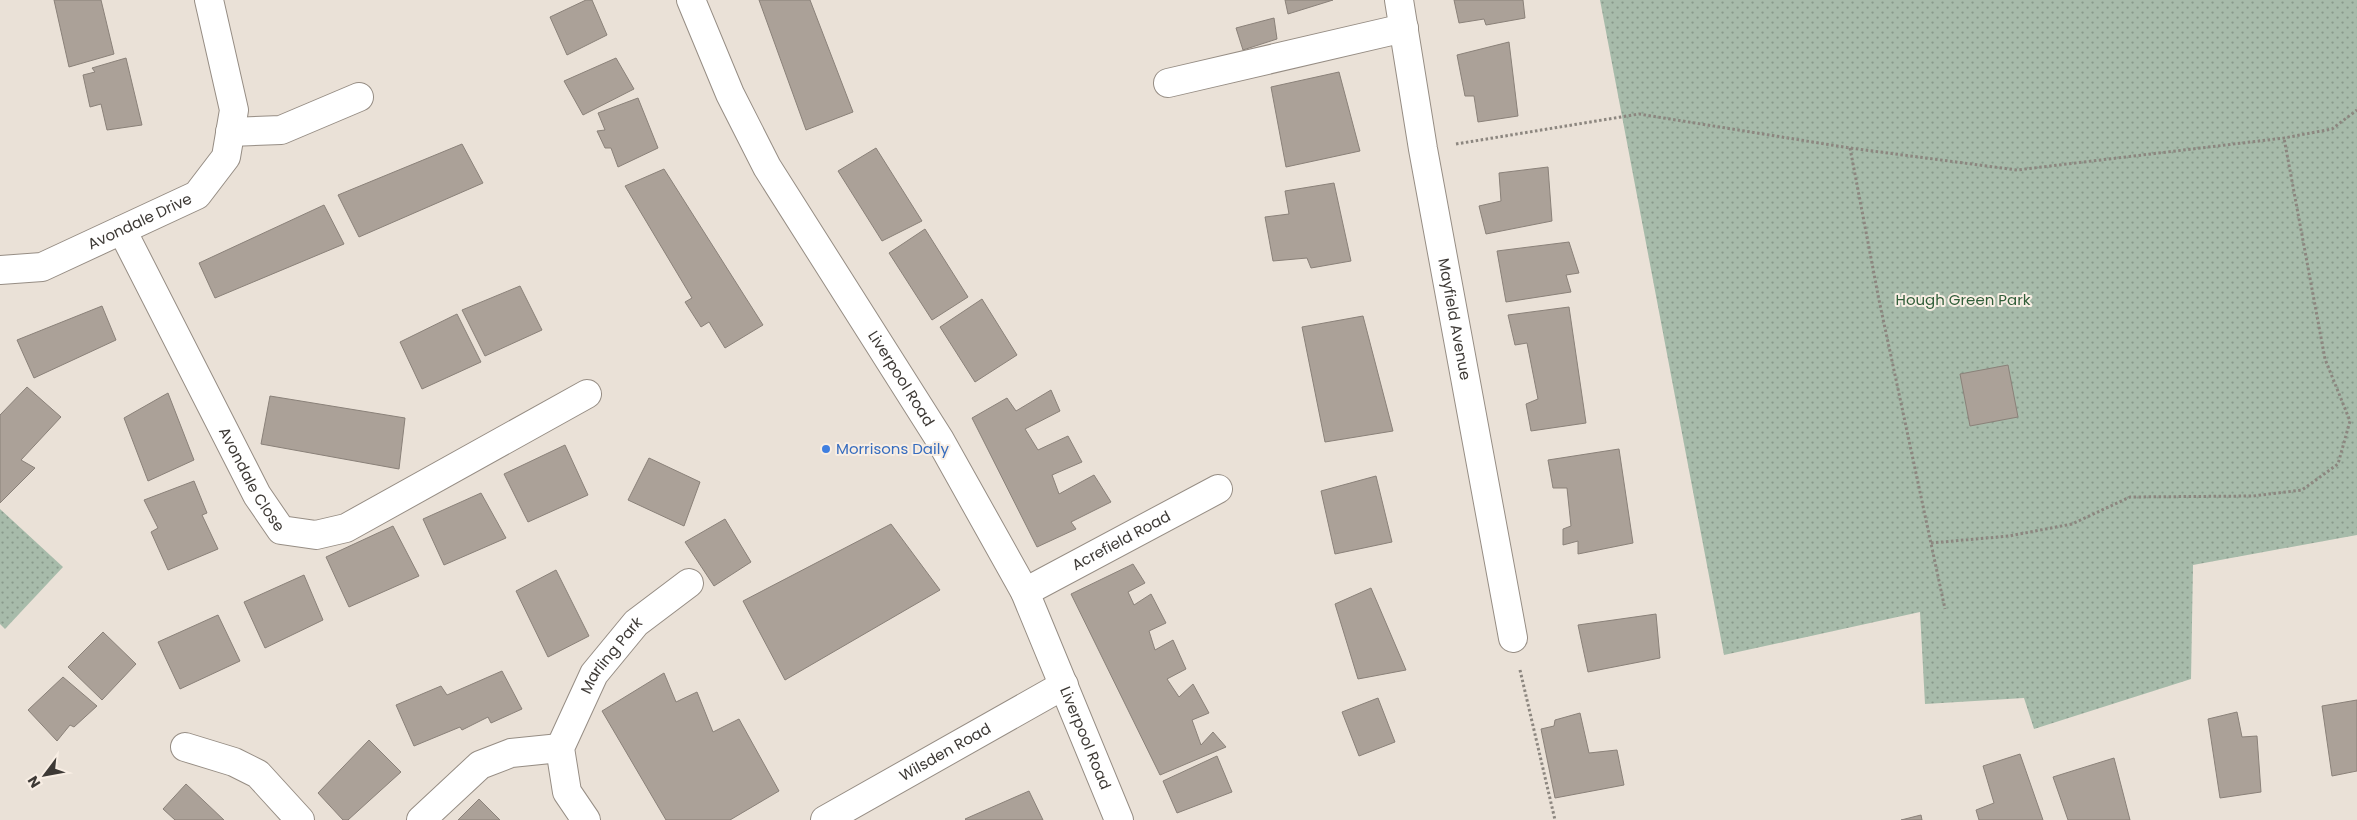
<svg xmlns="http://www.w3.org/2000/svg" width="2357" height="820" font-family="Poppins,sans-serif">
  <defs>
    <pattern id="park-dots" width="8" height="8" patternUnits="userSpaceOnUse" patternTransform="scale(1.25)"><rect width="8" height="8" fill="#a7bbaa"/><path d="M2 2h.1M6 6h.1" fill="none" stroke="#89998b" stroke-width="1.8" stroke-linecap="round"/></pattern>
  </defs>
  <rect width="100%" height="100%" fill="#eae1d7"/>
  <g fill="url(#park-dots)">
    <polygon points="1600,0 2357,0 2357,535 2193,565 2191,679 2034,729 2024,698 1925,704 1920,612 1724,655"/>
    <polygon points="0,509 63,567 5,629 0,624"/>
  </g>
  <g fill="#aba198" stroke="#8a8179">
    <polygon points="54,0 101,0 114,54 69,67"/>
    <polygon points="586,0 592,0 607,35 567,55 550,17"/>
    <polygon points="759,0 810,0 853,112 806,130"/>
    <polygon points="1285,0 1333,0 1288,14"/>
    <polygon points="1454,0 1523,0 1525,18 1486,25 1484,19 1459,23"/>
    <polygon points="1274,18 1277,39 1243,50 1236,28"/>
    <polygon points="1509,42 1518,116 1478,122 1474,96 1465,96 1457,55"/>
    <polygon points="126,58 142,125 107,130 101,104 90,107 83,75 95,72 92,68"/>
    <polygon points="616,58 634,89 583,115 564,81"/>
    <polygon points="1339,72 1360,151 1286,167 1271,87"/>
    <polygon points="638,98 658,148 618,167 611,148 605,148 597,131 605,130 598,113"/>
    <polygon points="462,144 483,183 359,237 338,195"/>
    <polygon points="876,148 922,221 882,241 838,171"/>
    <polygon points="1548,167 1552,221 1486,234 1479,206 1501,201 1499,173"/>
    <polygon points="664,169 763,325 725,348 709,322 701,327 685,302 692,298 625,186"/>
    <polygon points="1334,183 1351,261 1311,268 1307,258 1273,261 1265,217 1289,214 1285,191"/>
    <polygon points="324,205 344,244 215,298 199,263"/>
    <polygon points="925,229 968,297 932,320 889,253"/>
    <polygon points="1569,242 1579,273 1566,275 1571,292 1506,302 1497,251"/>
    <polygon points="520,286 542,330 485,356 462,310"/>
    <polygon points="982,299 1017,355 975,382 940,327"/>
    <polygon points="102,306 116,340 34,378 17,340"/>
    <polygon points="1569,307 1586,423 1531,431 1526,404 1538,399 1527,343 1515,345 1508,315"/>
    <polygon points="457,314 481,362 422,389 400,342"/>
    <polygon points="1363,316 1393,431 1325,442 1302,327"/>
    <polygon points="2008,365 2018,417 1970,426 1960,374"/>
    <polygon points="27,387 61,417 21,460 35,468 0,503 0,415"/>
    <polygon points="1051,390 1060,411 1025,429 1038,450 1068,436 1082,462 1052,475 1059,494 1094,475 1111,502 1071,522 1076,529 1037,547 972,418 1007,398 1016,411"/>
    <polygon points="168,393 194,460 148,481 124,418"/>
    <polygon points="270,396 405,418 399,469 261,444"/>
    <polygon points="565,445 588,495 528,522 504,474"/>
    <polygon points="1619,449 1633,543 1578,554 1578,541 1563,545 1563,529 1571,526 1567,488 1553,488 1548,460"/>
    <polygon points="649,458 700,482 684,526 628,500"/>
    <polygon points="1376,476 1392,542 1335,554 1321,491"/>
    <polygon points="194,481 207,513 202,515 218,549 168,570 151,532 158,528 144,500"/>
    <polygon points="481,493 506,538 444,565 423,519"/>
    <polygon points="725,519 751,562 714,586 685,542"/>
    <polygon points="891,524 940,590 785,680 743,601"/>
    <polygon points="393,526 419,576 349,607 326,557"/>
    <polygon points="1133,564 1145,583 1128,592 1134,605 1151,594 1166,623 1149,631 1155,650 1173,640 1186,669 1167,679 1179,697 1193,684 1209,713 1192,720 1201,745 1213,732 1226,747 1160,775 1071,594"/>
    <polygon points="556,570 589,636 548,657 516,591"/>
    <polygon points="304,575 323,620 265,648 244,602"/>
    <polygon points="1371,588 1406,670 1358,679 1335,604"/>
    <polygon points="1656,614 1660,658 1588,672 1578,625"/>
    <polygon points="218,615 240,661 180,689 158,642"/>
    <polygon points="103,632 136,664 102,700 68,667"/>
    <polygon points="502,671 522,709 491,723 488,717 462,730 460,727 414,746 396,705 441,686 447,695"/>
    <polygon points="664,673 676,702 697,692 713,732 739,719 779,791 730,820 666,820 602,711"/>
    <polygon points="63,677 97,706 74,727 70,725 57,741 28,710"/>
    <polygon points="1378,698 1395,742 1359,756 1342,712"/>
    <polygon points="2357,700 2357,771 2332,776 2322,706"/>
    <polygon points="2237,712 2242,737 2257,736 2261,792 2220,798 2208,719"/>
    <polygon points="1580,713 1589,753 1617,750 1624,785 1555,798 1541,729 1554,726 1555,720"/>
    <polygon points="369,740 401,772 348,820 343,820 318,793"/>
    <polygon points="2020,754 2043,820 1979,820 1976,810 1994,803 1983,766"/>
    <polygon points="1217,756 1232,792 1177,813 1163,781"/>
    <polygon points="2114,758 2130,820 2068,820 2053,777"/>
    <polygon points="186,784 224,820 175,820 163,809"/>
    <polygon points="1029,791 1043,820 966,820 965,819"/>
    <polygon points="479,799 500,820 458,820"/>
    <polygon points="1921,815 1922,820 1901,820"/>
  </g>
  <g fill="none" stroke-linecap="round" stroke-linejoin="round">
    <defs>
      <g id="minor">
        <path id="s1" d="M1399,0L1423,149L1513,638"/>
        <polyline points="1168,83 1404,28"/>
        <polyline points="230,132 281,130 359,97"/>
        <path id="s2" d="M122,230L257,495L281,530L316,535L346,528L587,394"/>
        <path id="s3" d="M0,270L42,267L197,195L226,157L234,110L209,0"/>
        <path id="s4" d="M1025,592L1218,489"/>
        <polyline points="185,747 234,762 258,774 300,820"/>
        <polyline points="421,820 480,765 511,753 560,748"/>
        <path id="s5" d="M586,820L567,792L560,748L594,674L636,623L689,583"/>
        <path id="s6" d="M825,820L1064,685"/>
      </g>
      <g id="major">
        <path id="s7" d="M691,0L730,94L767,167L940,440L1025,592L1119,820"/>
      </g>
    </defs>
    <use href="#minor" stroke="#968d84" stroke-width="30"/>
    <use href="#major" stroke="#968d84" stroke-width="30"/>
    <g stroke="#8c867f" stroke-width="3" stroke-dasharray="2.5 2.5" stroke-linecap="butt">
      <polyline points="1456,144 1639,114 1850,148 2017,170 2284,138 2332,129 2357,110"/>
      <polyline points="1850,148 1879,300 1945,609"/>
      <polyline points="1931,543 2009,536 2072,524 2130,497 2253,496 2302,490 2338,464 2350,421 2325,359 2284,138"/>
      <polyline points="1520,670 1555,820"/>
    </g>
    <use href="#minor" stroke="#fff" stroke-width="28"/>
    <use href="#major" stroke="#fff" stroke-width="28"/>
  </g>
  <circle fill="#3f7fe0" stroke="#f8eee4" stroke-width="2" cx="826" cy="449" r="5"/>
  <g text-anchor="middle" stroke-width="4" stroke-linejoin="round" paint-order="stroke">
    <g font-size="15" fill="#3d3935" stroke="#f8eee4">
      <text dy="5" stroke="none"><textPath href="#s3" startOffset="150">Avondale Drive</textPath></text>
      <text dy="5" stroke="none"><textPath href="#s1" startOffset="324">Mayfield Avenue</textPath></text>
      <text dy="5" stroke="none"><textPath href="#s7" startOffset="434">Liverpool Road</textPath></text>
      <text dy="5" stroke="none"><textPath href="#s2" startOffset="281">Avondale Close</textPath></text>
      <text dy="5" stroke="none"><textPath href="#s4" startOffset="109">Acrefield Road</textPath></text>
      <text dy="5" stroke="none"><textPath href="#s5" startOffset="185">Marling Park</textPath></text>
      <text dy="5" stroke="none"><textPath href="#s7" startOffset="839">Liverpool Road</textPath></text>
      <text dy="5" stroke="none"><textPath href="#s6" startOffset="138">Wilsden Road</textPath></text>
    </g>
    <g font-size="15" fill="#315e39" stroke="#f8eee4">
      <text x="1963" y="305">Hough Green Park</text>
    </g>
    <g font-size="15" fill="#366cbe" stroke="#f8eee4" text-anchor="start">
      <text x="836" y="454">Morrisons Daily</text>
    </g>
  </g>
  <g transform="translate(45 775) rotate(238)" stroke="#f8eee4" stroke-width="4" paint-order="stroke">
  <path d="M0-4L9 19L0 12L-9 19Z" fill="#3d3935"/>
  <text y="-8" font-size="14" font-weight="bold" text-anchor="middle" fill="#3d3935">N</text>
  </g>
</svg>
